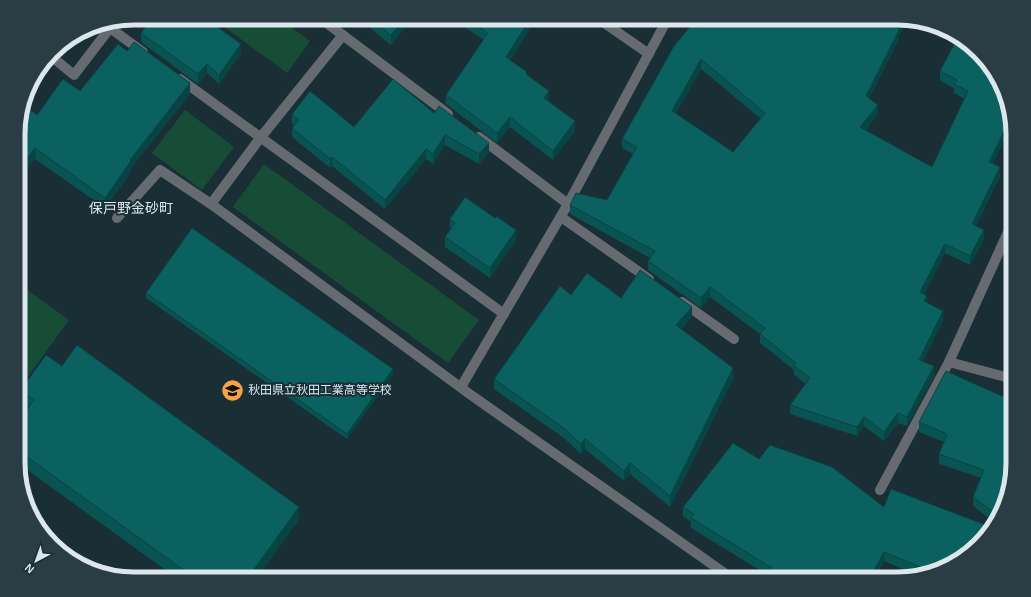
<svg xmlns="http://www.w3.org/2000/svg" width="1031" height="597" font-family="Arial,'Noto Sans JP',sans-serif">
  <rect width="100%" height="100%" fill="#1a2e35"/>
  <g fill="#174d36">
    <polygon points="212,18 279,18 310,41 287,73"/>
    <polygon points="185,110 234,147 202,190 152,153"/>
    <polygon points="264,164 479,320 448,363 233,207"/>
    <polygon points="19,284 69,320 19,389"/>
  </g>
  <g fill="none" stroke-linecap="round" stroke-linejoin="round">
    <g stroke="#666b72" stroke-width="10">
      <polyline points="320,18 448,114"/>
      <polyline points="597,18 649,54"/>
      <polyline points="115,22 110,28 143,52"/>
      <polyline points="51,56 74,75 110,28"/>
      <polyline points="180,79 504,314"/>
      <polyline points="479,137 568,204"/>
      <polyline points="211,204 261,137 343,35"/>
      <polyline points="561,217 649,279"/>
      <polyline points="117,218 160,170 211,204 471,395 733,579"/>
      <polyline points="682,302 734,339"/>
      <polyline points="949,362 1013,379"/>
      <polyline points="461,387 568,204 668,18"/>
      <polyline points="880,490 949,362 1013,221"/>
    </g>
  </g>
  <g fill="#095353" fill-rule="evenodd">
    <polygon points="358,18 413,18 391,45"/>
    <polygon points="450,18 537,18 510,60 527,75 575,131 553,160 510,127 497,143 446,104 446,95 484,40"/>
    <path d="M699,28L899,36V39L869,98L878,114L866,130L932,167L965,99L954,93V88L940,81V71L958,37L993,164L1000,176L976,226L984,239L970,265L945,253L924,294L927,303L943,320L923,361L934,376L907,426L898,423L884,441L864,426L857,436L790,414V405L806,384L794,375V370L760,343V334L710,297L701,308L648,270V261L650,258L570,214V205L607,200L633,154L622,148V139ZM701,69L761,119L733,152L676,113Z"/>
    <polygon points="141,33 241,54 219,84 207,73 198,84 141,42"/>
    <polygon points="127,51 190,94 131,168 131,172 105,208 35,159 19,179 19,119 23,113 37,115 80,91"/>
    <polygon points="434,113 489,153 479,164 445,145 433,164 426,159 385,209 332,166 330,168 292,137 292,128 294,125 292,124 292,114 354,127"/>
    <polygon points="495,218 516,240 490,278 445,247 445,237 451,229 450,229 450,219"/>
    <polygon points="146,293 393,374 347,439 146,298"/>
    <polygon points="571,295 621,298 692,317 681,330 733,379 670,507 630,474 624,481 585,449 581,454 565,439 494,389 494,379"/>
    <polygon points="62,366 299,520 256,579 178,579 19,464 19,421 28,409 20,404 20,391"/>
    <polygon points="1013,401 1013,470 997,521 995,523 973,506 973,497 981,478 939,464 939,454 944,442 919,432 919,422"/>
    <polygon points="759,459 955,563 917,575 884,561 874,579 771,579 771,577 691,528 691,522 683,516 683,507"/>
  </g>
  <g fill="#074443">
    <polygon points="405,18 413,18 391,45 391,35"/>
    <polygon points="531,18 537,18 506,67 506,57"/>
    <polygon points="903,20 907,21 899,36 899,39 866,105 866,96"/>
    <polygon points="241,44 241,54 219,84 219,75"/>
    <polygon points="701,59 701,69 672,120 672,111"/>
    <polygon points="207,64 207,73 198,84 198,74"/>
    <polygon points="190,83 190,94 131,168 131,172 105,208 105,198 130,160"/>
    <polygon points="549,91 549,101 544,107 544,98"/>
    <polygon points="878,105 878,114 860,136 860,127"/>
    <polygon points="510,117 510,127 497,143 497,133"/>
    <polygon points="1010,119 1012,125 989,171 989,162"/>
    <polygon points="575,121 575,131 553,160 553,151"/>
    <polygon points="445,135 445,145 433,164 433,154"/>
    <polygon points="489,143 489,153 479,164 479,154"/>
    <polygon points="35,148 35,159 19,179 19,169"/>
    <polygon points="426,149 426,159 385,209 385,200"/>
    <polygon points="332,157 332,166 330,168 330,159"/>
    <polygon points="1000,167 1000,176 972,233 972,224"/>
    <polygon points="516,230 516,240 490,278 490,268"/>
    <polygon points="984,230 984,239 970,265 970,256"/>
    <polygon points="945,244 945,253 920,301 920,292"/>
    <polygon points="710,287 710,297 701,308 701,298"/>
    <polygon points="927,296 927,305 924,301"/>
    <polygon points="692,307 692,317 676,336 676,325"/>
    <polygon points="943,311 943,320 919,369 919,360"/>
    <polygon points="934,366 934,376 907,426 907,417"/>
    <polygon points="733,368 733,379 670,507 670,496"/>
    <polygon points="393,369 393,374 347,439 347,434"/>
    <polygon points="898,413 898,423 884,441 884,432"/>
    <polygon points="864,417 864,426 857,436 857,427"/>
    <polygon points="585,439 585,449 581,454 581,444"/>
    <polygon points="630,463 630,474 624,481 624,471"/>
    <polygon points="299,507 299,520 256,579 247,579"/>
    <polygon points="884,552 884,561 874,579 869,579"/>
  </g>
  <g fill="#0a6160" stroke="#074443" fill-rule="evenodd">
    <polygon points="152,18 205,18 241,44 219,75 207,64 198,74 141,33"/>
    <polygon points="370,18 405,18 391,35"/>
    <polygon points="465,18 531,18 506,57 527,72 526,74 549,91 544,98 575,121 553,151 510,117 497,133 446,95 488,33"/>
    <path d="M708,18H897L903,20L898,30H899L866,96L878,105L860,127L932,167L968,91L954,84L957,80L940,71L958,37L997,76L1010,119L989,162L1000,167L972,224L984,230L970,256L945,244L920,292L927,296L924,301L943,311L919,360L934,366L907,417L898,413L884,432L864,417L857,427L790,405L810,378L794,366L796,363L760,334L765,328L710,287L701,298L648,261L655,251L570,205L576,193L607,200L637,147L622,139L674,46L693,23L699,28ZM701,59L765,113L733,152L672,111Z"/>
    <polygon points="134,42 190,83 130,160 131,161 105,198 35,148 19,169 19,119 21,112 23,113 27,108 37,115 63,79 80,91 118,44 127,51"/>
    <polygon points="393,79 434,113 439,106 489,143 479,154 445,135 433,154 426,149 385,200 332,157 330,159 292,128 299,120 292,114 310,91 354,127"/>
    <polygon points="465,197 495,218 496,216 516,230 490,268 445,237 455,223 450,219"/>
    <polygon points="192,228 393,369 347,434 146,293"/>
    <polygon points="640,270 692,307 676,325 733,368 670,496 630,463 624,471 585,439 581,444 565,429 494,379 560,286 571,295 587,273 621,298"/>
    <polygon points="77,345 299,507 247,579 196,579 19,451 19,421 34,400 20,391 46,355 62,366"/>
    <polygon points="946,371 1013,401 1013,470 999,516 973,497 984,470 939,454 947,434 919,422"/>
    <polygon points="733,443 759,459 770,445 832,467 884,507 891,489 991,527 955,563 930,571 884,552 869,579 787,579 771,570 772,568 691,518 694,514 683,507"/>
  </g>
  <defs>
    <symbol id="school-disc" viewBox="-11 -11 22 22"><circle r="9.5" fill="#f5a346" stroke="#1a2e35"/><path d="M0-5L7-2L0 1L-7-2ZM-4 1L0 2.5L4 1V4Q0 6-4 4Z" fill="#111"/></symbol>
  </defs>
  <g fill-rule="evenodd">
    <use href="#school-disc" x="220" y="378" width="25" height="25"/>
  </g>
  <g text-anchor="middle" stroke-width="4" stroke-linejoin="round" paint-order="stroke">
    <g font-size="12" fill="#dce7ed" stroke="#1a2e35" text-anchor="start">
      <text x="248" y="394">秋田県立秋田工業高等学校</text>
    </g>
    <g font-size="14" fill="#dce7ed" stroke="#1a2e35">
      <text x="131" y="213">保戸野金砂町</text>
    </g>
  </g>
  <path d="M0 0H1031V597H0ZM134 25H897A109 109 0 0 1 1006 134V463A109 109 0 0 1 897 572H134A109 109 0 0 1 25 463V134A109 109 0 0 1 134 25Z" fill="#2a3d44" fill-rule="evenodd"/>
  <path fill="none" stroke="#dce7ed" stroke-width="5" d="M134 25H897A109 109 0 0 1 1006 134V463A109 109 0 0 1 897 572H134A109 109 0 0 1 25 463V134A109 109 0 0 1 134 25Z"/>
  <g transform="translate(36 561) rotate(221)" stroke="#1a2e35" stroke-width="3" paint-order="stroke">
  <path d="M0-3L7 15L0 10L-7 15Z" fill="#dce7ed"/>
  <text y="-6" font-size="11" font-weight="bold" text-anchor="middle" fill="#dce7ed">N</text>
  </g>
</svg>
